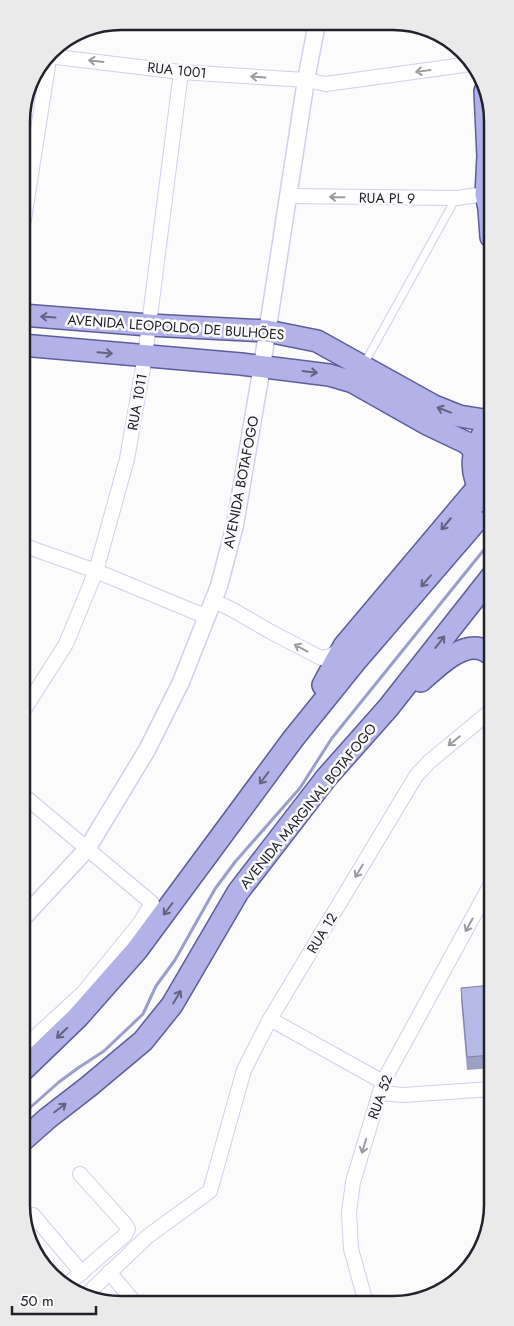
<svg xmlns="http://www.w3.org/2000/svg" width="514" height="1326" font-family="Jost,sans-serif">
  <rect width="100%" height="100%" fill="#fbfbfb"/>
  <g fill="none" stroke-linecap="round" stroke-linejoin="round">
    <polyline stroke="#9a9ec9" stroke-width="3" points="23,1114 59,1082 78,1068 104,1051 143,1014 156,986 175,960 215,889 235,862 300,788 332,738 491,541"/>
    <defs>
      <polyline id="service" points="364,364 456,198"/>
      <g id="minor">
        <polyline points="48,56 181,72 306,80 326,84 471,64"/>
        <polyline points="288,196 456,198 486,194"/>
        <polyline points="22,232 50,53"/>
        <polyline points="22,545 96,571 207,617"/>
        <polyline points="212,600 233,610 271,632 321,658 331,656 341,648"/>
        <polyline points="22,713 66,644 96,571 127,459 145,356 181,72"/>
        <polyline points="23,795 152,903 140,923 83,993 23,1048"/>
        <polyline points="270,1019 383,1082"/>
        <polyline points="380,1093 403,1095 492,1089"/>
        <polyline points="33,1215 82,1273"/>
        <polyline points="109,1272 135,1303"/>
        <polyline points="67,1285 125,1235 128,1229 125,1224 80,1174"/>
        <polyline points="86,1295 148,1236 210,1191 244,1070 270,1019 416,776 429,762 492,710"/>
        <polyline points="366,1303 351,1249 349,1213 353,1182 383,1082 492,882"/>
      </g>
      <polyline id="tertiary" points="23,918 87,849 147,750 181,682 219,586 235,525 262,366 306,80 317,23"/>
      <g id="primary">
        <polyline points="485,91 488,156 486,194 489,209 491,237"/>
        <polyline points="22,315 149,325 267,331 317,341 434,406 459,416 484,420 491,419"/>
        <polyline points="22,345 241,364 329,375 353,382 429,425 467,443 474,450"/>
        <path d="M485,498C467,472 470,447 491,424"/>
        <path d="M421,681C436,668 460,643 481,649C485,650 489,653 492,655"/>
        <polyline points="323,685 344,646 478,487"/>
        <polyline points="23,1070 78,1017 137,950 293,739 355,662 491,504"/>
        <polyline points="23,1140 48,1118 88,1087 143,1041 172,1005 238,892 326,778 388,708 492,576"/>
      </g>
    </defs>
    <use href="#service" stroke="#cfd1e8" stroke-width="9"/>
    <use href="#minor" stroke="#cfd1e8" stroke-width="16"/>
    <use href="#tertiary" stroke="#cfd1e8" stroke-width="19"/>
    <use href="#primary" stroke="#5d5e9b" stroke-width="24"/>
    <use href="#service" stroke="#fff" stroke-width="7"/>
    <use href="#minor" stroke="#fff" stroke-width="14"/>
    <use href="#tertiary" stroke="#fff" stroke-width="16"/>
    <use href="#primary" stroke="#b2b2e8" stroke-width="21"/>
    <defs>
      <polyline id="primary-bridge" points="488,502 491,504"/>
    </defs>
    <use href="#primary-bridge" stroke="#5d5e9b" stroke-width="24" stroke-linecap="butt"/>
    <use href="#primary-bridge" stroke="#b2b2e8" stroke-width="21"/>
  </g>
  <polygon fill="#9c9fc6" points="492,985 492,1068 467,1070 461,1000 461,988"/>
  <polygon fill="#b5b9e6" stroke="#7f82a1" points="492,985 492,1055 467,1057 461,988"/>
  <defs><path id="oneway-shaft" d="M-6 0H5M1.5-3L5.5 0L1.5 3" fill="none" stroke-width="1.6" stroke-linecap="round" stroke-linejoin="round" transform="scale(1.25)"/></defs>
  <g stroke="#9b9ca0">
    <use href="#oneway-shaft" transform="translate(96 61) rotate(-173)"/>
    <use href="#oneway-shaft" transform="translate(423 71) rotate(172)"/>
    <use href="#oneway-shaft" transform="translate(258 77) rotate(-176)"/>
    <use href="#oneway-shaft" transform="translate(337 197) rotate(-179)"/>
    <use href="#oneway-shaft" transform="translate(301 648) rotate(-152)"/>
    <use href="#oneway-shaft" transform="translate(454 741) rotate(141)"/>
    <use href="#oneway-shaft" transform="translate(359 871) rotate(121)"/>
    <use href="#oneway-shaft" transform="translate(469 925) rotate(119)"/>
    <use href="#oneway-shaft" transform="translate(364 1146) rotate(107)"/>
  </g>
  <g stroke="#626380">
    <use href="#oneway-shaft" transform="translate(48 317) rotate(-176)"/>
    <use href="#oneway-shaft" transform="translate(105 353) rotate(5)"/>
    <use href="#oneway-shaft" transform="translate(310 372) rotate(7)"/>
    <use href="#oneway-shaft" transform="translate(444 410) rotate(-159)"/>
    <use href="#oneway-shaft" transform="translate(446 524) rotate(130)"/>
    <use href="#oneway-shaft" transform="translate(426 581) rotate(131)"/>
    <use href="#oneway-shaft" transform="translate(440 642) rotate(-52)"/>
    <use href="#oneway-shaft" transform="translate(264 778) rotate(127)"/>
    <use href="#oneway-shaft" transform="translate(168 909) rotate(127)"/>
    <use href="#oneway-shaft" transform="translate(177 997) rotate(-59)"/>
    <use href="#oneway-shaft" transform="translate(62 1033) rotate(136)"/>
    <use href="#oneway-shaft" transform="translate(60 1108) rotate(-37)"/>
  </g>
  <g text-anchor="middle" stroke-width="5" stroke-linejoin="round" paint-order="stroke">
    <g font-size="14" fill="#21222b" stroke="#fbfbfb">
      <text transform="translate(177 70) rotate(6)" y="5">RUA 1001</text>
      <text transform="translate(387 198) rotate(1)" y="5">RUA PL 9</text>
      <text transform="translate(176 327) rotate(4)" y="5">AVENIDA LEOPOLDO DE BULHÕES</text>
      <text transform="translate(137 402) rotate(-80)" y="5">RUA 1011</text>
      <text transform="translate(241 482) rotate(-79)" y="5">AVENIDA BOTAFOGO</text>
      <text transform="translate(308 806) rotate(-51)" y="5">AVENIDA MARGINAL BOTAFOGO</text>
      <text transform="translate(322 933) rotate(-59)" y="5">RUA 12</text>
      <text transform="translate(380 1097) rotate(-70)" y="5">RUA 52</text>
    </g>
  </g>
  <path d="M0 0H514V1326H0ZM121 30H393A91 91 0 0 1 484 121V1205A91 91 0 0 1 393 1296H121A91 91 0 0 1 30 1205V121A91 91 0 0 1 121 30Z" fill="#eaeaea" fill-rule="evenodd"/>
  <path fill="none" stroke="#21222b" stroke-width="2.5" d="M121 30H393A91 91 0 0 1 484 121V1205A91 91 0 0 1 393 1296H121A91 91 0 0 1 30 1205V121A91 91 0 0 1 121 30Z"/>
  <path d="M12 1306v8h84v-8" fill="none" stroke="#21222b" stroke-width="2.5"/>
  <text x="20" y="1306" font-size="15" fill="#21222b" stroke="#fbfbfb" stroke-width="4" paint-order="stroke">50 m</text>
</svg>
